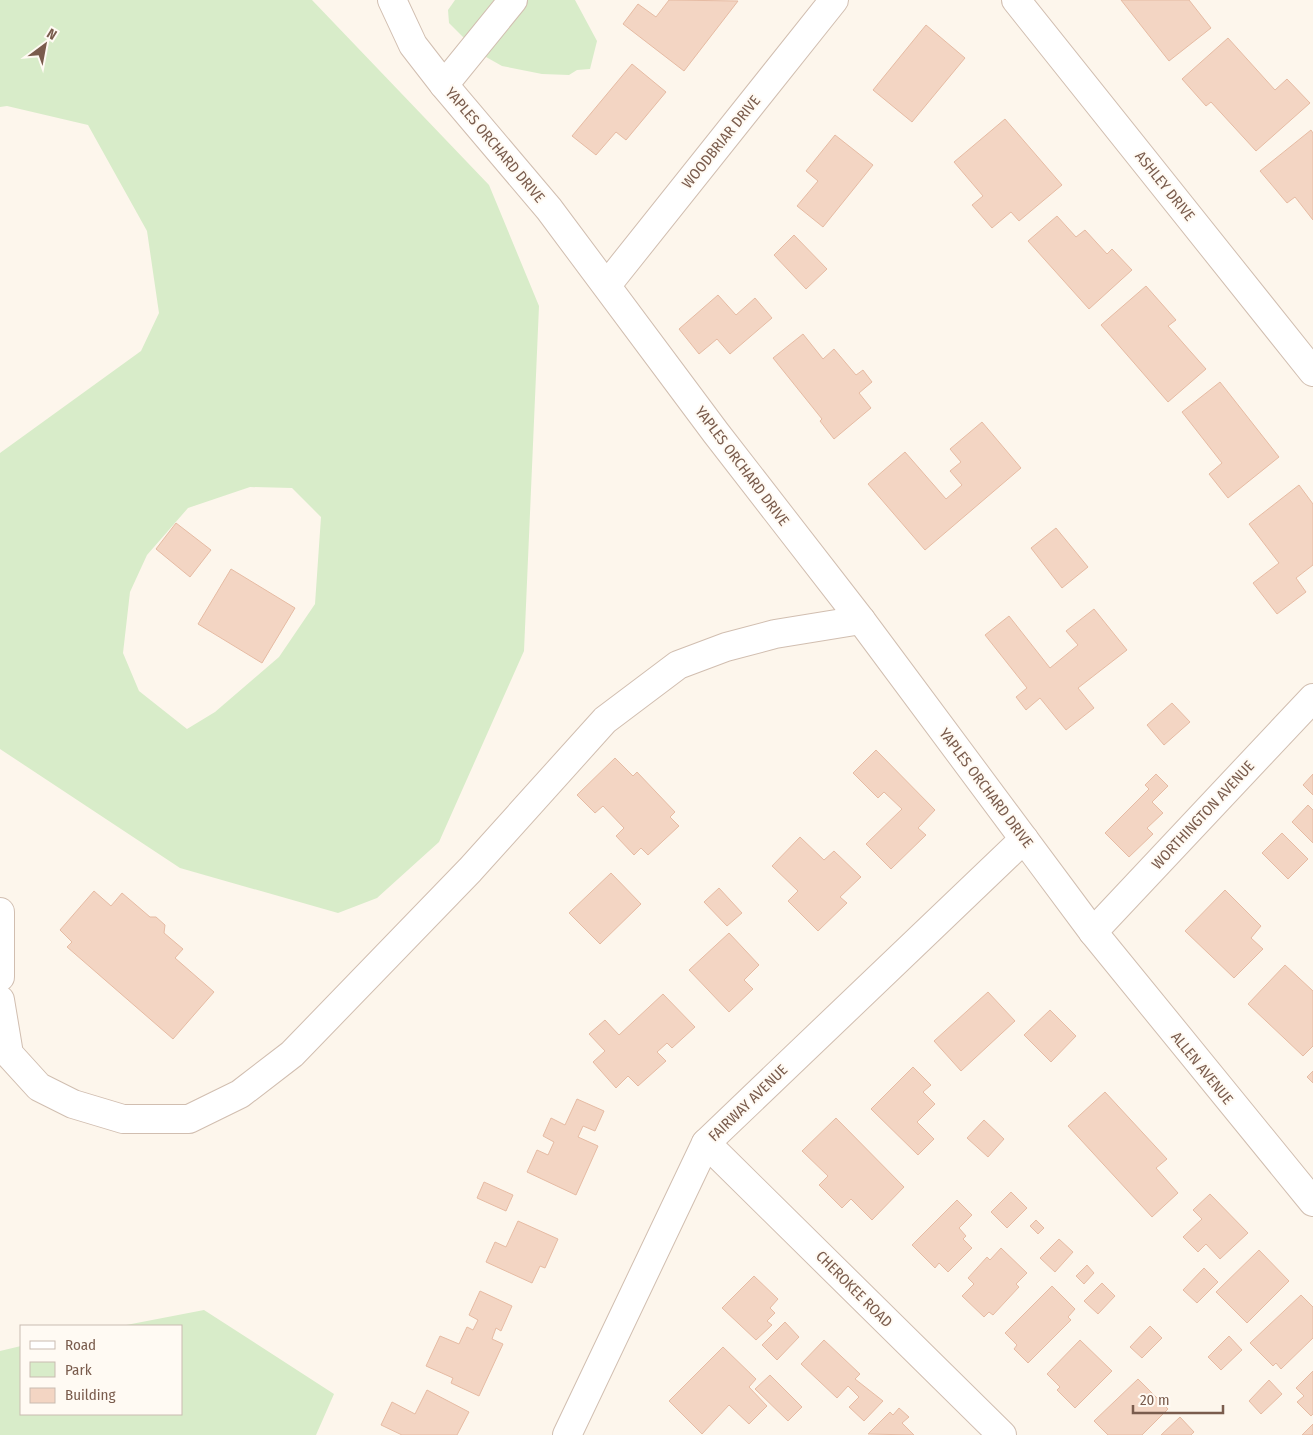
<svg xmlns="http://www.w3.org/2000/svg" width="1313" height="1435" font-family="'Fira Sans Condensed',sans-serif">
  <rect width="100%" height="100%" fill="#fdf6ec"/>
  <g fill="#d8ecc9" fill-rule="evenodd">
    <path d="M0,0H312L489,185L539,306L524,651L439,842L377,898L338,913L180,868L0,749V453L141,351L159,313L147,231L88,125L7,106L0,107ZM250,487L292,488L321,517L315,604L279,657L215,712L187,729L139,691L123,653L130,592L147,555L188,508Z"/>
    <polygon points="455,0 575,0 597,41 590,69 577,70 569,75 542,74 502,66 479,53 449,23 448,10"/>
    <polygon points="204,1310 334,1394 316,1435 0,1435 0,1351 21,1346 21,1414 181,1414 181,1326 121,1326"/>
  </g>
  <g fill="#f3d5c3" stroke="#e6bba3">
    <polygon points="669,0 738,1 684,71 623,24 638,4 656,17"/>
    <polygon points="1121,0 1189,0 1211,28 1169,61"/>
    <polygon points="926,25 965,58 912,122 873,90"/>
    <polygon points="1228,38 1275,90 1287,79 1310,103 1256,151 1211,102 1206,106 1182,79"/>
    <polygon points="632,64 666,92 626,140 616,132 596,155 572,136"/>
    <polygon points="1005,119 1062,185 1019,221 1011,212 992,228 972,205 983,196 954,162"/>
    <polygon points="1311,130 1313,133 1313,220 1295,197 1287,203 1260,171"/>
    <polygon points="835,135 873,165 823,227 797,206 818,181 806,171"/>
    <polygon points="1057,216 1076,237 1085,230 1107,254 1112,249 1132,270 1089,309 1028,241"/>
    <polygon points="794,235 827,269 806,289 774,255"/>
    <polygon points="1146,286 1176,320 1168,326 1206,369 1168,402 1101,325"/>
    <polygon points="718,295 736,315 755,298 772,318 730,354 717,339 699,354 679,329"/>
    <polygon points="803,334 823,359 834,349 856,375 863,370 872,382 859,393 871,408 834,439 820,421 822,419 773,358"/>
    <polygon points="1220,382 1279,457 1228,498 1209,474 1222,463 1182,412"/>
    <polygon points="982,422 1021,468 925,550 868,484 905,452 946,499 962,485 950,471 961,462 950,449"/>
    <polygon points="1299,485 1313,504 1313,565 1296,578 1306,592 1277,614 1253,583 1279,563 1249,524"/>
    <polygon points="176,523 211,550 190,577 156,549"/>
    <polygon points="1056,528 1088,567 1062,588 1031,548"/>
    <polygon points="231,569 295,608 262,663 198,624"/>
    <polygon points="1094,609 1127,650 1078,688 1094,708 1066,730 1040,698 1026,710 1016,697 1027,688 985,635 1009,616 1050,668 1078,645 1066,631"/>
    <polygon points="1172,703 1190,722 1164,745 1147,725"/>
    <polygon points="876,750 935,810 918,828 926,835 891,869 866,844 902,809 884,792 878,798 853,773"/>
    <polygon points="615,758 633,776 637,772 675,812 670,817 679,826 648,855 641,848 634,855 616,836 624,828 603,806 595,813 577,795"/>
    <polygon points="1156,774 1168,786 1152,802 1163,813 1147,828 1153,834 1129,857 1105,833 1149,789 1145,785"/>
    <polygon points="1313,774 1313,795 1303,785"/>
    <polygon points="1308,805 1313,810 1313,843 1292,822"/>
    <polygon points="1282,833 1308,859 1288,879 1262,853"/>
    <polygon points="800,837 824,860 834,851 861,877 840,897 847,903 818,931 788,901 798,891 772,866"/>
    <polygon points="611,873 641,904 600,944 569,913"/>
    <polygon points="719,888 742,913 727,926 704,902"/>
    <polygon points="1225,890 1261,926 1251,938 1263,949 1234,978 1185,931"/>
    <polygon points="94,891 111,906 122,893 150,917 156,917 165,925 164,933 183,949 175,958 214,992 173,1039 67,947 72,942 60,930"/>
    <polygon points="729,933 759,965 744,980 753,989 729,1012 689,970"/>
    <polygon points="1285,965 1313,991 1313,1046 1303,1056 1248,1004"/>
    <polygon points="988,992 1015,1021 961,1071 934,1041"/>
    <polygon points="663,994 695,1027 672,1048 667,1043 657,1052 666,1061 638,1086 628,1076 616,1088 593,1062 605,1051 589,1034 605,1020 619,1035"/>
    <polygon points="1050,1010 1076,1036 1051,1062 1024,1035"/>
    <polygon points="913,1067 931,1085 923,1092 935,1104 917,1122 934,1139 918,1155 871,1109"/>
    <polygon points="1313,1071 1313,1083 1307,1077"/>
    <polygon points="1105,1092 1167,1159 1156,1168 1178,1193 1152,1217 1068,1126"/>
    <polygon points="577,1099 604,1111 595,1131 583,1126 578,1137 598,1146 576,1195 527,1172 537,1150 548,1155 554,1142 543,1136 551,1118 565,1125"/>
    <polygon points="836,1118 904,1187 872,1220 851,1199 842,1208 819,1185 828,1176 802,1151"/>
    <polygon points="984,1120 1004,1139 988,1157 967,1138"/>
    <polygon points="484,1182 513,1195 506,1211 477,1198"/>
    <polygon points="1011,1192 1027,1208 1007,1228 991,1212"/>
    <polygon points="1210,1194 1248,1233 1220,1259 1206,1244 1198,1252 1183,1237 1202,1219 1193,1210"/>
    <polygon points="957,1200 972,1215 959,1228 966,1236 963,1239 972,1248 948,1272 939,1263 935,1268 912,1245"/>
    <polygon points="1036,1220 1044,1228 1038,1234 1030,1226"/>
    <polygon points="518,1221 558,1239 545,1268 540,1266 532,1283 486,1262 495,1242 506,1247"/>
    <polygon points="1059,1239 1073,1252 1055,1272 1040,1258"/>
    <polygon points="1001,1248 1027,1273 1016,1284 1019,1287 993,1315 989,1312 984,1317 962,1296 974,1284 968,1278 987,1257 990,1260"/>
    <polygon points="1259,1250 1289,1281 1247,1323 1216,1292"/>
    <polygon points="1087,1265 1094,1273 1084,1284 1076,1276"/>
    <polygon points="1204,1268 1218,1282 1197,1303 1183,1290"/>
    <polygon points="754,1276 778,1299 770,1308 775,1313 767,1321 772,1325 756,1340 722,1308"/>
    <polygon points="1102,1283 1115,1296 1098,1314 1084,1301"/>
    <polygon points="1052,1286 1075,1309 1068,1317 1071,1320 1028,1363 1014,1349 1017,1345 1005,1333"/>
    <polygon points="480,1291 512,1306 501,1331 496,1328 492,1339 503,1344 479,1396 451,1383 453,1378 426,1366 440,1336 459,1344 467,1327 473,1330 478,1320 469,1315"/>
    <polygon points="1301,1295 1313,1307 1313,1338 1281,1369 1276,1363 1273,1366 1250,1343"/>
    <polygon points="785,1322 799,1337 777,1360 762,1345"/>
    <polygon points="1150,1326 1162,1338 1142,1358 1130,1347"/>
    <polygon points="1229,1336 1242,1350 1221,1370 1208,1357"/>
    <polygon points="824,1340 860,1374 855,1379 883,1401 864,1421 849,1407 859,1397 848,1386 837,1398 801,1364"/>
    <polygon points="1080,1340 1112,1371 1075,1408 1057,1390 1060,1387 1047,1374"/>
    <polygon points="723,1347 756,1379 749,1387 767,1406 749,1424 729,1405 702,1434 669,1401"/>
    <polygon points="1313,1371 1313,1414 1311,1416 1297,1402 1304,1396 1296,1388"/>
    <polygon points="770,1375 802,1407 788,1421 755,1389"/>
    <polygon points="1138,1379 1168,1409 1142,1435 1108,1435 1094,1421"/>
    <polygon points="1269,1380 1282,1394 1261,1414 1249,1401"/>
    <polygon points="427,1390 469,1412 457,1435 402,1435 381,1425 392,1402 415,1414"/>
    <polygon points="899,1408 909,1417 902,1423 914,1435 868,1434 890,1412 893,1415"/>
    <polygon points="1180,1417 1194,1432 1191,1435 1161,1435"/>
    <polygon points="1313,1424 1313,1435 1302,1435"/>
  </g>
  <g fill="none" stroke-linecap="round" stroke-linejoin="round">
    <defs>
      <g id="minor">
        <polyline points="392,0 413,45 444,85 549,209 716,433 861,620 1093,932 1313,1202"/>
        <polyline points="1016,0 1313,372"/>
        <polyline points="444,85 513,0"/>
        <polyline points="607,285 834,0"/>
        <polyline points="0,912 0,977"/>
        <polyline points="1093,932 1313,698"/>
        <polyline points="0,1000 9,1054 39,1087 73,1104 123,1119 189,1119 240,1094 292,1054 470,870 605,720 678,665 726,647 775,634 861,620"/>
        <polyline points="706,1143 1002,1435"/>
        <polyline points="567,1435 706,1143 1024,839"/>
      </g>
    </defs>
    <use href="#minor" stroke="#d1beb0" stroke-width="30"/>
    <use href="#minor" stroke="#fff" stroke-width="28"/>
  </g>
  <g text-anchor="middle" stroke-width="4" stroke-linejoin="round" paint-order="stroke">
    <g font-size="15" fill="#7a5c4d" stroke="#fffaf3">
      <text transform="translate(721 142) rotate(-51)" y="5">WOODBRIAR DRIVE</text>
      <text transform="translate(495 145) rotate(50)" y="5">YAPLES ORCHARD DRIVE</text>
      <text transform="translate(1165 186) rotate(51)" y="5">ASHLEY DRIVE</text>
      <text transform="translate(742 466) rotate(53)" y="5">YAPLES ORCHARD DRIVE</text>
      <text transform="translate(986 788) rotate(53)" y="5">YAPLES ORCHARD DRIVE</text>
      <text transform="translate(1203 815) rotate(-47)" y="5">WORTHINGTON AVENUE</text>
      <text transform="translate(1202 1068) rotate(51)" y="5">ALLEN AVENUE</text>
      <text transform="translate(748 1103) rotate(-44)" y="5">FAIRWAY AVENUE</text>
      <text transform="translate(854 1289) rotate(45)" y="5">CHEROKEE ROAD</text>
    </g>
  </g>
  <rect x="20" y="1325" width="162" height="90" fill="#fffaf3" stroke="#cabbb1"/>
  <rect x="30" y="1341" width="25" height="8" fill="#ffffff" stroke="#cabbb1"/>
  <text x="65" y="1350" font-size="15" fill="#7a5c4d">Road</text>
  <rect x="30" y="1362" width="25" height="15" fill="#d8ecc9" stroke="#cabbb1"/>
  <text x="65" y="1375" font-size="15" fill="#7a5c4d">Park</text>
  <rect x="30" y="1388" width="25" height="15" fill="#f3d5c3" stroke="#cabbb1"/>
  <text x="65" y="1400" font-size="15" fill="#7a5c4d">Building</text>
  <g transform="translate(45 45) rotate(32)" stroke="#fffaf3" stroke-width="4" paint-order="stroke">
  <path d="M0-4L9 19L0 12L-9 19Z" fill="#7a5c4d"/>
  <text y="-8" font-size="14" font-weight="bold" text-anchor="middle" fill="#7a5c4d">N</text>
  </g>
  <path d="M1133 1405v8h90v-8" fill="none" stroke="#7a5c4d" stroke-width="2.5"/>
  <text x="1140" y="1405" font-size="15" fill="#7a5c4d" stroke="#fffaf3" stroke-width="4" paint-order="stroke">20 m</text>
</svg>
